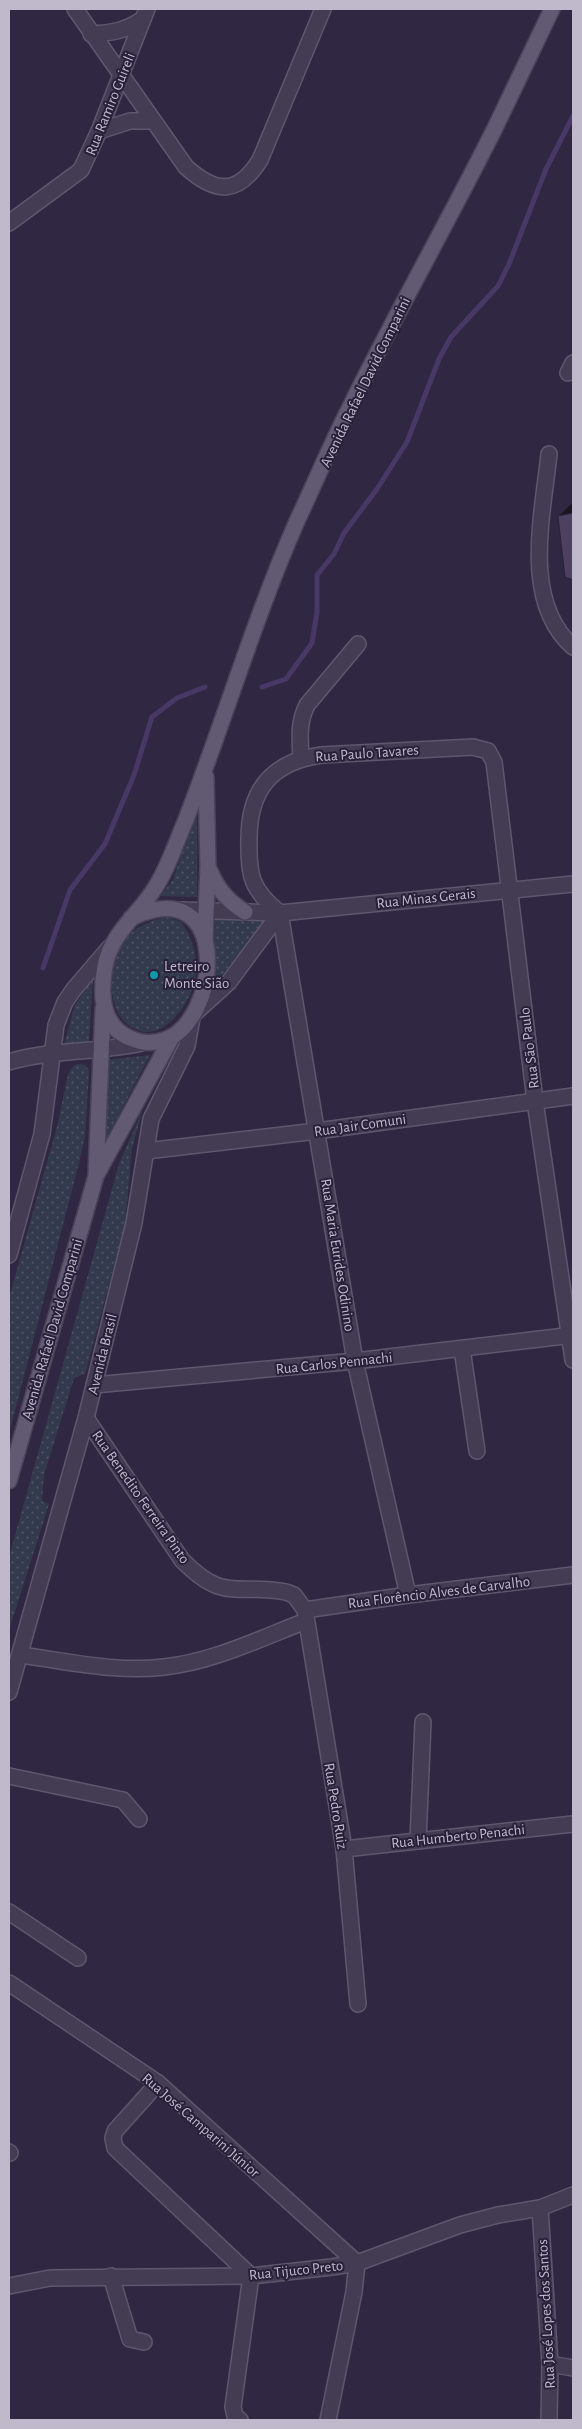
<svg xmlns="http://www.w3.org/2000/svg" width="582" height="2429" font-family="'Alegreya Sans',sans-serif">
  <defs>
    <pattern id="green-dots" width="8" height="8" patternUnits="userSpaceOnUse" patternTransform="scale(1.25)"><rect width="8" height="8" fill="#333a4e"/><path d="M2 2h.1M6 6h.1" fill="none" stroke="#4f5466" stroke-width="1.8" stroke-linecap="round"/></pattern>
  </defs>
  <rect width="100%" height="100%" fill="#302843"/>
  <g fill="url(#green-dots)">
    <polygon points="197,818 197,897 161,896 173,879 194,819"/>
    <path d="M168,917L181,922C195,941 201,967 192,990C181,1017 152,1050 123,1020C105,1000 111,957 127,937C138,925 152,920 168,917Z"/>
    <polygon points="215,918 267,919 211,989"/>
    <polygon points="93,978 89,1043 64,1045 75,1005"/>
    <polygon points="150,1055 102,1147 107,1060"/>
    <polygon points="80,1064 85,1065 89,1070 85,1136 80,1159 9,1434 9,1298 58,1123 68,1074 74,1065"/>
    <polygon points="143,1109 132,1148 125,1225 85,1374 74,1378 44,1475 42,1501 49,1504 9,1630 9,1557 119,1164"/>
  </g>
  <polygon fill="#0007" points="571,504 573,504 573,579 566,576 559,516"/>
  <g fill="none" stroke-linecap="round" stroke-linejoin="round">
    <g stroke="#473865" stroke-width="5">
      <polyline points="262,687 286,679 312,643 317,612 317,575 334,554 344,533 377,489 407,442 439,359 451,337 498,286 509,264 546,169 573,116"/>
      <polyline points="43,968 70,890 105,844 134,775 152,717 177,698 205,687"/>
    </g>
  </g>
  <polygon fill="#4c4260" stroke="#2a223a" points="573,513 573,580 565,577 558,516"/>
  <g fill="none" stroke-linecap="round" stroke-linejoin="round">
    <defs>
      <g id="minor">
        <path d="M75,9L186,167C216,194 238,195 260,160L323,9"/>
        <path d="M91,34C112,33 125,31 143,19"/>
        <polyline points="99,131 130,121 153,121"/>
        <polyline points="9,223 81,170 99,131 147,9"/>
        <polyline points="568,373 573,363"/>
        <path d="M549,454C543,514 521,601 573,647"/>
        <path d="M301,758C300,739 298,723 307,705L358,644"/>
        <polyline points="180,910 280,913 573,884"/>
        <path d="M280,913C251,890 248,875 249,839C249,789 272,762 321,755L473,747L488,751L494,762L535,1101L573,1360"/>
        <polyline points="280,913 355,1361 408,1595"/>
        <polyline points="196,1012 229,982 280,913"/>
        <path d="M9,1062C52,1049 98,1053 142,1043"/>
        <polyline points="146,1151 317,1131 573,1096"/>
        <polyline points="9,1255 42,1134 56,1025 65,1002 74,989 110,947"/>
        <polyline points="462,1349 477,1451"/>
        <polyline points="94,1385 355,1361 573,1335"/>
        <path d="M86,1418L182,1560C224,1603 236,1583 286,1592L294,1595L305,1610L344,1849L358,2004"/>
        <polyline points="305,1610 408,1595 573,1575"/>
        <path d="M20,1655C67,1661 117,1673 164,1667C213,1662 261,1638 306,1621"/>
        <polyline points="9,1692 86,1418 134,1223 151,1119 187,1046 192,1018"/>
        <polyline points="9,1776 123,1800 139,1819"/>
        <polyline points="418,1841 423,1722"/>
        <polyline points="344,1849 573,1824"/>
        <polyline points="9,1912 78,1958"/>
        <polyline points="9,1983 158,2083 357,2263"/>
        <polyline points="158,2083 115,2131 113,2138 115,2148 251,2276 233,2407 235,2416 240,2420"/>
        <polyline points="9,2152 10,2153"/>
        <polyline points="540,2208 550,2364 549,2420"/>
        <polyline points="111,2276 130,2339 144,2342"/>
        <polyline points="9,2286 50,2278 251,2276 332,2267 357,2263 460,2225 498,2215 540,2208 573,2195"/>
        <polyline points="550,2364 573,2368"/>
        <polyline points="328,2420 354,2292 357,2263"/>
      </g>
      <g id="major">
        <path d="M210,871C218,890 228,901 245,912"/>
        <path d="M131,918C233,870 221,1022 164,1040C153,1044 141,1043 130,1038C101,1026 100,994 105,966C111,934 136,917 153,891C167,871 175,845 185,822C224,722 254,619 297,521C315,483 331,444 350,407C396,313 448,222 495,128C514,89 533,49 552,9"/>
        <polyline points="205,938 208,866 206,777"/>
        <polyline points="96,1173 103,1009"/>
        <polyline points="9,1481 96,1176 172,1037"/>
      </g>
    </defs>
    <use href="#minor" stroke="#5e576d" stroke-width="18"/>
    <use href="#major" stroke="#4a4259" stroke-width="18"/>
    <use href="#minor" stroke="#433c52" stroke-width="15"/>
    <use href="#major" stroke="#625a72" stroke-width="15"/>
  </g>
  <circle fill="#0f9aa8" stroke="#282038" stroke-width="2" cx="154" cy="975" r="5"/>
  <g text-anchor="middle" stroke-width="4" stroke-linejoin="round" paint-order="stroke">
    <g font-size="15" fill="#c0b9cc" stroke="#282038">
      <text transform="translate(110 104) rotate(-68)" y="5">Rua Ramiro Guireli</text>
      <text transform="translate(365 382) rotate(-64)" y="5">Avenida Rafael David Comparini</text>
      <text transform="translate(367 753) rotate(-4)" y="5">Rua Paulo Tavares</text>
      <text transform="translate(426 898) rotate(-6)" y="5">Rua Minas Gerais</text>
      <text transform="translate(529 1048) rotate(-97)" y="5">Rua São Paulo</text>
      <text transform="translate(360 1125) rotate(-8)" y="5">Rua Jair Comuni</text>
      <text transform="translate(338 1255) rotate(81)" y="5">Rua Maria Eurides Odinino</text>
      <text transform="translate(52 1329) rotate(-74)" y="5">Avenida Rafael David Comparini</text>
      <text transform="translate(102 1354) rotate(-76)" y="5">Avenida Brasil</text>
      <text transform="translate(334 1363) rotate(-6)" y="5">Rua Carlos Pennachi</text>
      <text transform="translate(141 1497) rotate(55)" y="5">Rua Benedito Ferreira Pinto</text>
      <text transform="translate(439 1592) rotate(-7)" y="5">Rua Florêncio Alves de Carvalho</text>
      <text transform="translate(336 1806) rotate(81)" y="5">Rua Pedro Ruiz</text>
      <text transform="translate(458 1836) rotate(-6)" y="5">Rua Humberto Penachi</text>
      <text transform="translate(201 2125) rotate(41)" y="5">Rua José Camparini Júnior</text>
      <text transform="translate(296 2270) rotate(-6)" y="5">Rua Tijuco Preto</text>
      <text transform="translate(546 2314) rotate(-93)" y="5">Rua José Lopes dos Santos</text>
    </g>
    <g font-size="15" fill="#c0b9cc" stroke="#282038" text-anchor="start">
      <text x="164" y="971">Letreiro<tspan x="164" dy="17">Monte Sião</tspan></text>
    </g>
  </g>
  <rect width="582" height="2429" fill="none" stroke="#c0b9cc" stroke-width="20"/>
</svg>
